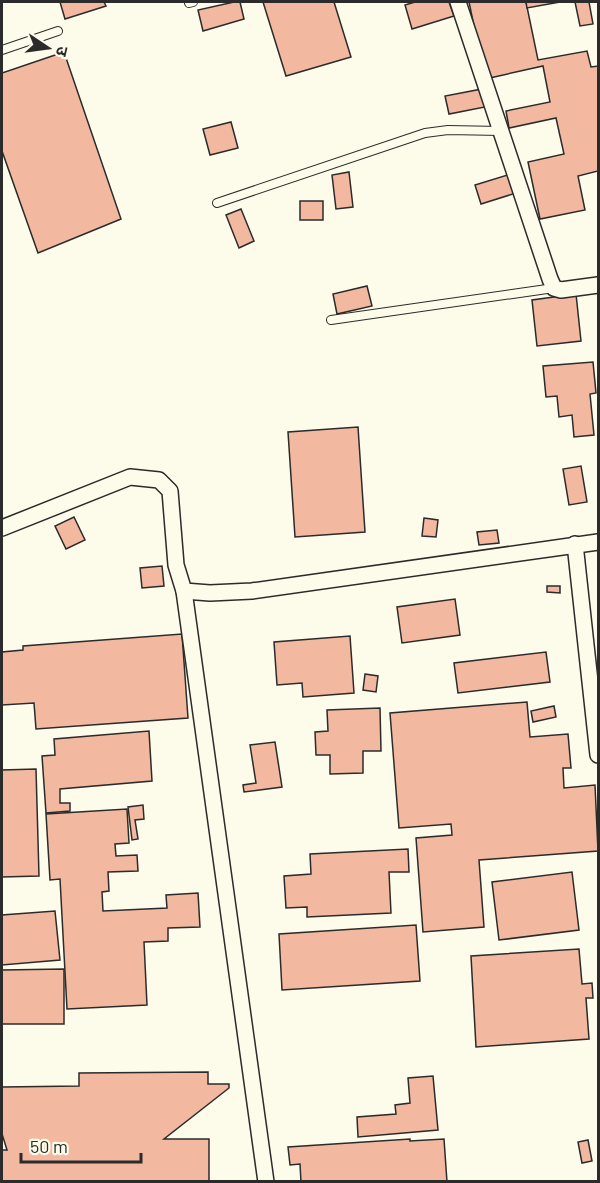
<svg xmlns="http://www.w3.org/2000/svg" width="600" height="1183" font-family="Barlow,'Noto Sans Devanagari',sans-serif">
  <rect width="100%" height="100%" fill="#fdfbea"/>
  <g fill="#f2b8a0" stroke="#2b2b2b" stroke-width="1.5">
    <polygon points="60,2 104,2 106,6 65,19"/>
    <polygon points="234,2 240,2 244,19 203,31 198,10"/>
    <polygon points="263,2 334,2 351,57 286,76"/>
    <polygon points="415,2 449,2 454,16 412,29 405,5"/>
    <polygon points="469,2 526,2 538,60 587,51 591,67 598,66 598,171 578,176 585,210 540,219 528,162 564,154 556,118 509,128 506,111 550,102 543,66 485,79"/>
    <polygon points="526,2 560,2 527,8"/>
    <polygon points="575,2 589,2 593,24 580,26"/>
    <polygon points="64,52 121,219 38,253 2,151 2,73"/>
    <polygon points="482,89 485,107 449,114 445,96"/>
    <polygon points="231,122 238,148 210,155 203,129"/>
    <polygon points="349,172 353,207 336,209 332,175"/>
    <polygon points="511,174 516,193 481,204 475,185"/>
    <rect x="300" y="201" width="23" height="19"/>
    <polygon points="241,209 254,241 239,248 226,215"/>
    <polygon points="367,286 372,306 337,314 333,294"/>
    <polygon points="576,294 581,341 537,346 532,300"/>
    <polygon points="593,362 596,393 590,394 594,435 574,437 572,415 559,417 557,396 546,397 543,366"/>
    <polygon points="358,427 365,532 295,537 288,432"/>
    <polygon points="581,466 587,502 569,505 563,469"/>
    <polygon points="74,517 85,540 66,549 55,526"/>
    <polygon points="424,518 438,520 436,537 422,536"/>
    <polygon points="497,530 499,543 479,545 477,532"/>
    <polygon points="162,566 164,586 142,588 140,568"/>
    <polygon points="547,586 560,586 560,593 547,592"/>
    <polygon points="455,599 460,635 402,643 397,607"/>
    <polygon points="182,634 188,718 36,729 34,703 2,705 2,652 23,650 23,646"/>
    <polygon points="350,636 354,693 303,697 302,683 277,685 274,642"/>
    <polygon points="546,652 550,682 458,693 454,663"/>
    <polygon points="365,674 378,676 376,692 363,690"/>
    <polygon points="527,702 530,737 568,734 571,768 563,768 564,788 595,785 598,851 479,860 484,927 423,932 416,838 452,835 451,824 399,828 390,713"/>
    <polygon points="554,706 556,717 533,722 531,711"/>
    <polygon points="380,708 381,751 363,751 363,773 330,774 330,755 316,755 315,732 328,731 327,710"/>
    <polygon points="149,731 152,781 60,789 60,803 70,803 70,811 46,813 42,756 55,755 54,739"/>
    <polygon points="275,742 282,787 244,792 243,785 256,783 250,745"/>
    <polygon points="36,769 39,876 2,877 2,770"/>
    <polygon points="143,805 144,819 135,820 138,839 132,840 128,807"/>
    <polygon points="127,809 129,843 115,844 116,856 137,855 138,871 108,872 109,891 102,892 103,911 167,908 166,895 198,893 200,927 168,928 168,941 144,942 147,1005 67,1009 60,879 50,880 46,814"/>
    <polygon points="408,849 409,872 389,872 391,913 307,917 307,907 286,908 284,876 311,874 310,854"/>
    <polygon points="572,872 579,930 499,940 492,882"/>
    <polygon points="55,911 60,960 2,965 2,915"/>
    <polygon points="416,925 420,981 282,990 279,934"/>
    <polygon points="579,949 582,984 592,983 593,998 586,998 589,1039 476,1047 471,956"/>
    <polygon points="64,969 64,1024 2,1024 2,970"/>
    <polygon points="208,1072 208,1084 229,1084 229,1088 164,1139 209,1139 209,1182 2,1182 2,1150 7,1150 2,1134 2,1087 79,1086 79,1073"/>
    <polygon points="433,1076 438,1130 358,1137 357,1117 396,1114 395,1105 410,1103 408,1078"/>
    <polygon points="410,1139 410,1141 444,1139 447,1182 301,1182 300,1164 290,1165 288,1147"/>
    <polygon points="588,1140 592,1161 582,1163 578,1142"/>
  </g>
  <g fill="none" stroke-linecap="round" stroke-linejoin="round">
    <defs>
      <g id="service">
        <polyline points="189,3 193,2"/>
        <polyline points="2,50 58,31"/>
        <polyline points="217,203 425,133 448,130 501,131"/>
        <polyline points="331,320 554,288"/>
      </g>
      <g id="minor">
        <polyline points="458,2 550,279 554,288 561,290 598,285"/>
        <polyline points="2,528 130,477 159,480 170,491 176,565 184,591 210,593 252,591 598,542"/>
        <polyline points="575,544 598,755"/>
        <polyline points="184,591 266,1182"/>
      </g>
    </defs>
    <use href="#service" stroke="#2b2b2b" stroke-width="10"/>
    <use href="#minor" stroke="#2b2b2b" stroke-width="18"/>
    <use href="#service" stroke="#fdfbea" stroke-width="8"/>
    <use href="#minor" stroke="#fdfbea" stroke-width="15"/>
  </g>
  <rect width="600" height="1183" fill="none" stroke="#2b2b2b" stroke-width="6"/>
  <g transform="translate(48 48) rotate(103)" stroke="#fdfbea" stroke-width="4.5" paint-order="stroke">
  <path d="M0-4.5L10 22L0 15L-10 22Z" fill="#2b2b2b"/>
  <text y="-9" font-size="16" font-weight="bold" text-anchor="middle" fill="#2b2b2b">उ</text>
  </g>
  <path d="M21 1153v9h120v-9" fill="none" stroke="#2b2b2b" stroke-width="3"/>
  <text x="30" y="1153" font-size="18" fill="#2b2b2b" stroke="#fdfbea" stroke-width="4.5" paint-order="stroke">50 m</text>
</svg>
